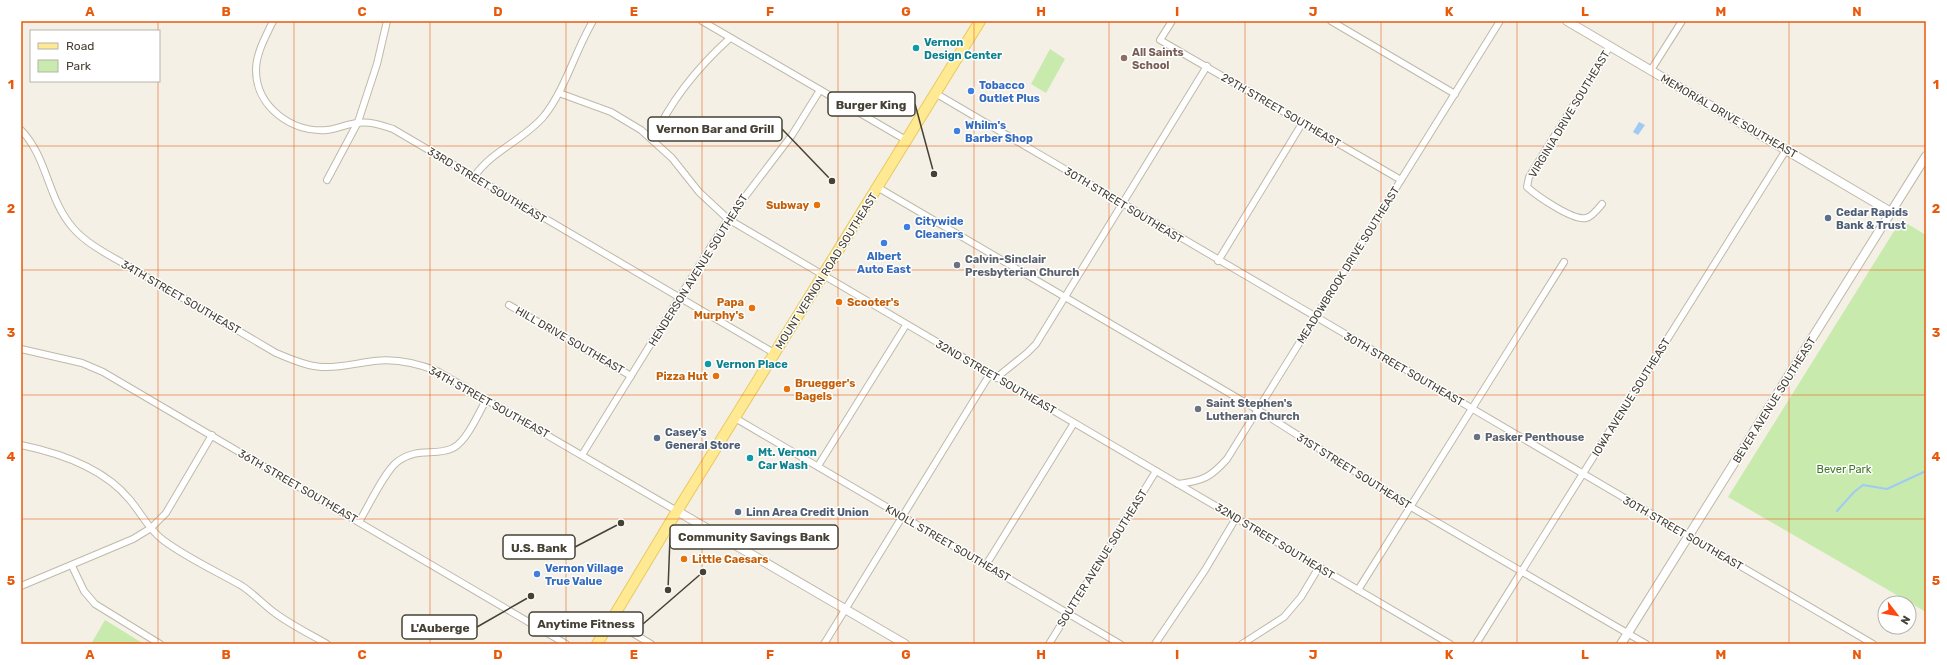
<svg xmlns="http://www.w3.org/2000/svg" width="1947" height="665" font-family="Rubik,sans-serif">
  <rect width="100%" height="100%" fill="#f4f0e6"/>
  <g fill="#c9eaad">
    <polygon points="1050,49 1065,59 1046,93 1031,84"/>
    <polygon points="1901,220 1926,235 1926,612 1728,497"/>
    <polygon points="105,620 144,644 91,644"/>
  </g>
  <polygon fill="#9fcaf3" points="1639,122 1645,125 1638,135 1633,132"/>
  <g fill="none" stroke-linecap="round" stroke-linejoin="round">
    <polyline stroke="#9fcaf3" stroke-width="2" points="1837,511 1854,492 1863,485 1887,489 1926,471"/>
    <defs>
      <g id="minor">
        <path d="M273,21C266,36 256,53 256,70C256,107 292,133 327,130C337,129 347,124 357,123C370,121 381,125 393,129L774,353"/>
        <polyline points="702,21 906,140"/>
        <polyline points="1172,21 1160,40 1401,180"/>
        <polyline points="1331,21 1455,94"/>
        <polyline points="1651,70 1682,21"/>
        <polyline points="559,93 611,112 641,130 672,158 699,192 728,219 1450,644"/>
        <polyline points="935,93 1873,644"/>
        <path d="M21,130C48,158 47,198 73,228C89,247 121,261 142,274C186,300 231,326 276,353C291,359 306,366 322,367C340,368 357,363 374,361C396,358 417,363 437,371L677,511"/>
        <path d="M653,140C671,99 698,67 730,38"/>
        <path d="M474,177C491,151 524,140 544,116C566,88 575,51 593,21"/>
        <polyline points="327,180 358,122 377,64 387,21"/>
        <polyline points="877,187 1258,410 1411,507 1646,644"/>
        <path d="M1602,204C1598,209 1592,217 1586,218C1573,221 1537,196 1527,187L1529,177L1610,46"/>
        <polyline points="1218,261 1303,122"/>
        <polyline points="509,305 631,376"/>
        <polyline points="21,349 82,363 103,372 566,644"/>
        <polyline points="996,378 1027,353 1036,344 1207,66"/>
        <polyline points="735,418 1120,644"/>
        <path d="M21,445C60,453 104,468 130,500C141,513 149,530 163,540C187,558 216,571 242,586C254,594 264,605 275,613C291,625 310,634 327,644"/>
        <polyline points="582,455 728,219 792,135 820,90"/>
        <polyline points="818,466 906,325"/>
        <path d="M1178,484C1203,481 1211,477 1227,459L1500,21"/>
        <path d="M359,522C368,507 385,471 397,462C418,446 435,457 453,448C466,442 479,413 486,400"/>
        <polyline points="986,565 1074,423"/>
        <polyline points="72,566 84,591 95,604 160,644"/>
        <polyline points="21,586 133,539 151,528 166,513 212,435"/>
        <polyline points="1358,590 1564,262"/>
        <polyline points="611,620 651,644"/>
        <polyline points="824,644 990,374"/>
        <polyline points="1049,644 1156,471"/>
        <polyline points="1155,644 1205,570 1236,518"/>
        <polyline points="1242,644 1284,617 1301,597 1319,567"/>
        <polyline points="1476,644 1786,150"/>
      </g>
      <g id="tertiary">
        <polyline points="1567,21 1891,212"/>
        <polyline points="677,511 905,644"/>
        <polyline points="1621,644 1926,156"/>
      </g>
      <polyline id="primary" points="597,644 677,511 980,21"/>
    </defs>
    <use href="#minor" stroke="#bfb9a8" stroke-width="8"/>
    <use href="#tertiary" stroke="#bfb9a8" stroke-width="10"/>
    <use href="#primary" stroke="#e8ca5f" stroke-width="12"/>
    <use href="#minor" stroke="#fff" stroke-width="6"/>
    <use href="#tertiary" stroke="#fff" stroke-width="8"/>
    <use href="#primary" stroke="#ffe993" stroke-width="10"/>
  </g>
  <path fill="none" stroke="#e8590c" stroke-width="1" stroke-opacity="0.55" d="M158,21V31M294,21V644M430,21V644M566,21V644M702,21V644M838,21V644M974,21V644M1109,21V644M1245,21V644M1381,21V644M1517,21V644M1653,21V644M1789,21V644M158,81V644M21,146H1926M21,270H1926M21,395H1926M21,519H1926"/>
  <g fill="#0f9aa8" stroke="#fff" stroke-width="1.5">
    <circle cx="916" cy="48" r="4"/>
    <circle cx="708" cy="364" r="4"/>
    <circle cx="750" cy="458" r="4"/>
  </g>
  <circle fill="#8d6e63" stroke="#fff" stroke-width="1.5" cx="1124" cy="58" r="4"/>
  <g fill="#3f7fe0" stroke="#fff" stroke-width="1.5">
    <circle cx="971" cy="91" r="4"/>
    <circle cx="957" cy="131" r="4"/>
    <circle cx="907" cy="227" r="4"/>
    <circle cx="884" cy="243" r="4"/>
    <circle cx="537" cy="574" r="4"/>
  </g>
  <g fill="#e8710a" stroke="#fff" stroke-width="1.5">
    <circle cx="817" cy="205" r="4"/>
    <circle cx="839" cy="302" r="4"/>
    <circle cx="752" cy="308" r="4"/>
    <circle cx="716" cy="376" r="4"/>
    <circle cx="787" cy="389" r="4"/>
    <circle cx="684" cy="559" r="4"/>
  </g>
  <g fill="#5c6f8a" stroke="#fff" stroke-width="1.5">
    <circle cx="1828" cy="218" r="4"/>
    <circle cx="657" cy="438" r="4"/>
    <circle cx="738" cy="512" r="4"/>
  </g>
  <g fill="#6b7280" stroke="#fff" stroke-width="1.5">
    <circle cx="957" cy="265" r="4"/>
    <circle cx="1198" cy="409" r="4"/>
    <circle cx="1477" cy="437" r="4"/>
  </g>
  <g text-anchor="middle" stroke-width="3" stroke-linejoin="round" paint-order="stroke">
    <g font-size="11" font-weight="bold" fill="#0d838f" stroke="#fff" text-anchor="start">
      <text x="924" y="46">Vernon<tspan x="924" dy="13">Design Center</tspan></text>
      <text x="716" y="368">Vernon Place</text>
      <text x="758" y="456">Mt. Vernon<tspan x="758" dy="13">Car Wash</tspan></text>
    </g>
    <g font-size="11" font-weight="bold" fill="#785e54" stroke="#fff" text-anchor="start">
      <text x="1132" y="56">All Saints<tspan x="1132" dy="13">School</tspan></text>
    </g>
    <g font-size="11" font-weight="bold" fill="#366cbe" stroke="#fff" text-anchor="start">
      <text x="979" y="89">Tobacco<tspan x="979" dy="13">Outlet Plus</tspan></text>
      <text x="965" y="129">Whilm's<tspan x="965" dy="13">Barber Shop</tspan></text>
      <text x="915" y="225">Citywide<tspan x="915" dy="13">Cleaners</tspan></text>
      <text x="884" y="260" text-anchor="middle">Albert<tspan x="884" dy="13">Auto East</tspan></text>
      <text x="545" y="572">Vernon Village<tspan x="545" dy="13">True Value</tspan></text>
    </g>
    <g font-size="11" fill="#464135" stroke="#fff">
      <text transform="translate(1281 110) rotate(30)" y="4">29TH STREET SOUTHEAST</text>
      <text transform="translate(1569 114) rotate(-59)" y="4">VIRGINIA DRIVE SOUTHEAST</text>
      <text transform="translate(1729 116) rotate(30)" y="4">MEMORIAL DRIVE SOUTHEAST</text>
      <text transform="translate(487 185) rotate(31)" y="4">33RD STREET SOUTHEAST</text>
      <text transform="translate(1124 205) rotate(31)" y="4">30TH STREET SOUTHEAST</text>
      <text transform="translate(1348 265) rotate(-58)" y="4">MEADOWBROOK DRIVE SOUTHEAST</text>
      <text transform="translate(698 270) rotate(-58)" y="4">HENDERSON AVENUE SOUTHEAST</text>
      <text transform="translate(826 271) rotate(-58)" y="4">MOUNT VERNON ROAD SOUTHEAST</text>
      <text transform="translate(181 297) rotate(30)" y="4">34TH STREET SOUTHEAST</text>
      <text transform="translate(570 340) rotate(30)" y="4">HILL DRIVE SOUTHEAST</text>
      <text transform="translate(1404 369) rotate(30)" y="4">30TH STREET SOUTHEAST</text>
      <text transform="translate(996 377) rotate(30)" y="4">32ND STREET SOUTHEAST</text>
      <text transform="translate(1631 397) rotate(-58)" y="4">IOWA AVENUE SOUTHEAST</text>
      <text transform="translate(1774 400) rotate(-58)" y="4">BEVER AVENUE SOUTHEAST</text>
      <text transform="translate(489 402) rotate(29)" y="4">34TH STREET SOUTHEAST</text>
      <text transform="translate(1354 471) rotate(32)" y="4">31ST STREET SOUTHEAST</text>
      <text transform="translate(298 486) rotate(30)" y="4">36TH STREET SOUTHEAST</text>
      <text transform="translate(1683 533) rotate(30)" y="4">30TH STREET SOUTHEAST</text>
      <text transform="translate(1275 541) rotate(31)" y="4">32ND STREET SOUTHEAST</text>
      <text transform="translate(948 543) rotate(30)" y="4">KNOLL STREET SOUTHEAST</text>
      <text transform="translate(1102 558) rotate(-58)" y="4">SOUTTER AVENUE SOUTHEAST</text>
    </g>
    <g font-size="11" font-weight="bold" fill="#c56008" stroke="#fff" text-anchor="end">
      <text x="809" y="209">Subway</text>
      <text x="744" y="306">Papa<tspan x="744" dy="13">Murphy's</tspan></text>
      <text x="847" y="306" text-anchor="start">Scooter's</text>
      <text x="708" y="380">Pizza Hut</text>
      <text x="795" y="387" text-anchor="start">Bruegger's<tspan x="795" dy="13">Bagels</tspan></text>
      <text x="692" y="563" text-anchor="start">Little Caesars</text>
    </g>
    <g font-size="11" font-weight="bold" fill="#4e5e75" stroke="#fff" text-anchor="start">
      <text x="1836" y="216">Cedar Rapids<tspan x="1836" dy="13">Bank &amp; Trust</tspan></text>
      <text x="665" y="436">Casey's<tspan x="665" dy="13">General Store</tspan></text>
      <text x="746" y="516">Linn Area Credit Union</text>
    </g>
    <g font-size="11" font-weight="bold" fill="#5b616d" stroke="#fff" text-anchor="start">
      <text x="965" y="263">Calvin-Sinclair<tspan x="965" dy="13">Presbyterian Church</tspan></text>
      <text x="1206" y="407">Saint Stephen's<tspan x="1206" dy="13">Lutheran Church</tspan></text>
      <text x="1485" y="441">Pasker Penthouse</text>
    </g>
    <g font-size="11" fill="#3f7a26" stroke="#fff">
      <text x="1844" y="473">Bever Park</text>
    </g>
  </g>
  <path fill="none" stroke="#464135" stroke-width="1.5" d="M934 174L915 104M832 181L782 129M668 590L670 537M621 523L575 547M703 572L643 624M531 596L477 627"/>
  <g fill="#464135" stroke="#fff" stroke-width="1.5">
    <circle cx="934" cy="174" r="4"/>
    <circle cx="832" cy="181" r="4"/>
    <circle cx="668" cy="590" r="4"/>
    <circle cx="621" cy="523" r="4"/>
    <circle cx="703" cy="572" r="4"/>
    <circle cx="531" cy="596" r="4"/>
  </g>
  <g fill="#fff" stroke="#464135" stroke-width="1.5">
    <rect x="828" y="92" width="87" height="24" rx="4"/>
    <rect x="648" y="117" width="134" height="24" rx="4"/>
    <rect x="670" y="525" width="168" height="24" rx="4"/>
    <rect x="503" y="535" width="72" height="24" rx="4"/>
    <rect x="529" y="612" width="114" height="24" rx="4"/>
    <rect x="402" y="615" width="75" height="24" rx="4"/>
  </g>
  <g font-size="12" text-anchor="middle" font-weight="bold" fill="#464135">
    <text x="871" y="109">Burger King</text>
    <text x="715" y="133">Vernon Bar and Grill</text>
    <text x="754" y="541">Community Savings Bank</text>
    <text x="539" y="552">U.S. Bank</text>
    <text x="586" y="628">Anytime Fitness</text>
    <text x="440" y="632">L'Auberge</text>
  </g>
  <rect width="1947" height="665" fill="none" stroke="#ffffff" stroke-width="44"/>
  <rect x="30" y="30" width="130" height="52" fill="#ffffff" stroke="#b5b3ae"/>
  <rect x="38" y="43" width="20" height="6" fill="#ffe993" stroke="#b5b3ae"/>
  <text x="66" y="50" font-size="12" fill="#464135">Road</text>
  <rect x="38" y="60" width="20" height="12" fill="#c9eaad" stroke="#b5b3ae"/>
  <text x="66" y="70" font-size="12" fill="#464135">Park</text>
  <g transform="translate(1897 615) rotate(121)"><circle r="19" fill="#ffffff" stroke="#b5b3ae"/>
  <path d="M0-3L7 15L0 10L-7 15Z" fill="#ff4811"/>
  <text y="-6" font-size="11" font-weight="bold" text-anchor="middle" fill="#464135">N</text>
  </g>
  <rect x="22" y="22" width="1903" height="621" fill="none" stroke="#e8590c" stroke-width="1.5"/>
  <g font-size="13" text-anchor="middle" font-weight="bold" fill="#e8590c">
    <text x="90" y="16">A</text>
    <text x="226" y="16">B</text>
    <text x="362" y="16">C</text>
    <text x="498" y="16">D</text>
    <text x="634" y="16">E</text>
    <text x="770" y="16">F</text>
    <text x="906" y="16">G</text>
    <text x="1041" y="16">H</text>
    <text x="1177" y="16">I</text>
    <text x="1313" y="16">J</text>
    <text x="1449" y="16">K</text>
    <text x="1585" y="16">L</text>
    <text x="1721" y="16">M</text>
    <text x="1857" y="16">N</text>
    <text x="11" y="89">1</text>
    <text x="1936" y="89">1</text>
    <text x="11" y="213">2</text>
    <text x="1936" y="213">2</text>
    <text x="11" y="337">3</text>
    <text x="1936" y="337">3</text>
    <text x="11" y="461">4</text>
    <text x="1936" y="461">4</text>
    <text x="11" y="585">5</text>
    <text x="1936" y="585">5</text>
    <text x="90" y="659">A</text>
    <text x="226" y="659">B</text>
    <text x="362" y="659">C</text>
    <text x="498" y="659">D</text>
    <text x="634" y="659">E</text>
    <text x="770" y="659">F</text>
    <text x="906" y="659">G</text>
    <text x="1041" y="659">H</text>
    <text x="1177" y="659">I</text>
    <text x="1313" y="659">J</text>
    <text x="1449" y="659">K</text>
    <text x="1585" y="659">L</text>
    <text x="1721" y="659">M</text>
    <text x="1857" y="659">N</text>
  </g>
</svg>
